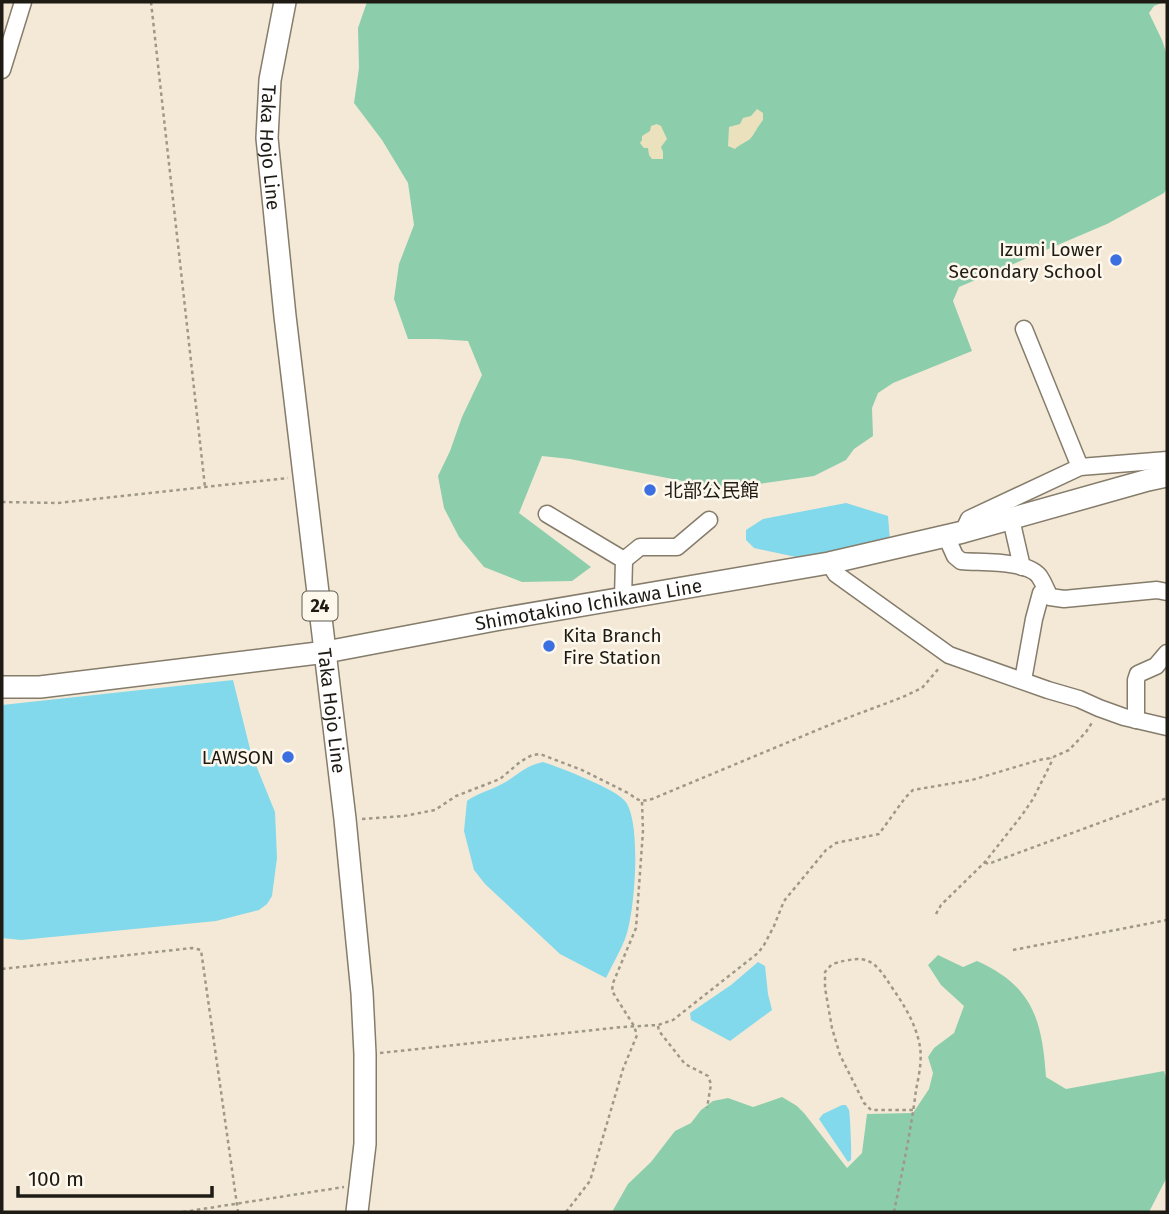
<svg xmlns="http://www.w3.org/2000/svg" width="1169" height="1214" font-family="'Fira Sans','Noto Sans JP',sans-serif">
  <rect width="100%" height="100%" fill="#f4e9d6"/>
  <g fill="#8cceac">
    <polygon points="367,2 1164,2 1154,6 1149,13 1162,40 1167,55 1167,188 1164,193 1107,224 959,287 953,301 972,351 893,383 878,393 872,408 873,436 854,449 846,460 814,476 744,486 706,495 693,483 570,459 542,456 519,513 591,567 572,581 522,582 484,567 459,537 444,508 438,476 450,451 462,417 482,375 468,341 437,339 408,339 394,299 399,264 414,225 408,183 382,140 354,103 359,68 358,28"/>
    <path d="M938,955L963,967L977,961C1033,986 1042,1020 1046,1077L1066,1089L1164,1071L1167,1081V1177L1149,1212H612L628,1184L651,1162L675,1131L691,1123L701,1110L713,1101L728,1098L753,1107L782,1097L797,1106L804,1113L847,1168L862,1153L867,1114L913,1113L929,1089L933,1073L928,1057L934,1048L954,1033L964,1006L941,985L928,965Z"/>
  </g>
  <g fill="#ebe1bc">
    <path d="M757,109L763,113V120C758,126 754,135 750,139C745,143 740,144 735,149L728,146L729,127L740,124L743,118L751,116Z"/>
    <polygon points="657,124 661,126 667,139 661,147 663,152 663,159 652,159 649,155 648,148 644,148 640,143 642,140 642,136 650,131 651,126"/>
  </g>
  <g fill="#82d9eb">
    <polygon points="846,503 888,516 890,541 801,558 754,548 746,540 746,530 763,519"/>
    <polygon points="233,680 251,753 275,812 277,858 272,896 267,904 259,910 216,921 21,940 2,938 2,705"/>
    <path d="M543,762C561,768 614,788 625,801C642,821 635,915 625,939C620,952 612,965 606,978L560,954L485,884L474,870L464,831L467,801C476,794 488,791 498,786C516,778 523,766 543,762Z"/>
    <polygon points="758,962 765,966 768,994 772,1010 730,1041 691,1020 690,1013 731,985"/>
    <path d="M842,1105H846C847,1107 848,1108 849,1110C850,1113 852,1155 851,1160L848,1162L819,1119L823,1114Z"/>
  </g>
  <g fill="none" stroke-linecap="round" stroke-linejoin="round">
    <defs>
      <g id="minor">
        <polyline points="2,70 23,2"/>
        <polyline points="1024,329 1080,467"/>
        <polyline points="547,514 624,560 623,599"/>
        <polyline points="1011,519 1022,567"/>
        <polyline points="963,532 969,519 1080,467 1167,460"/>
        <path d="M946,536L955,556L961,561C981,563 1027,560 1039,576C1044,583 1046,590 1050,597L1064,599L1157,590L1167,592"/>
        <polyline points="624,560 640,547 677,547 709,520"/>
        <polyline points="829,563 836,574 949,655 1048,690 1079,699 1099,708 1124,717 1167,727"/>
        <polyline points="1023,680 1034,619 1041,593 1045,590"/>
        <polyline points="1136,720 1136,680 1138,674 1156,666 1167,653"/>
      </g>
      <g id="major">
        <path id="s1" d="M285,2L270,80L267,138L285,316L345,819L362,993L365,1054V1144L357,1212"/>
        <path id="s2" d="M2,687H40L326,652L495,620L829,563L963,532L1148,480L1167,476"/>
      </g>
    </defs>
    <use href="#minor" stroke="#857c6b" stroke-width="19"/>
    <use href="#major" stroke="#857c6b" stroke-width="24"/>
    <g stroke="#9f9889" stroke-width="2.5" stroke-dasharray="3.5 3.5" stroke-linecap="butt">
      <polyline points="151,2 205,487"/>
      <polyline points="2,502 58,503 288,478"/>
      <path d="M362,819L404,816L435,810L456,796L500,779L520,762L532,755L540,754L582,770L630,794C638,801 642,802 652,799L839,721L903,697L922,688L940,667"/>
      <polyline points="985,862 988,864 1167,798"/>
      <polyline points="936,914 941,905 985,862 1022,815 1033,799 1052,761 1051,758"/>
      <polyline points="1013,950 1167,920"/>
      <polyline points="2,969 192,948 201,950 238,1212"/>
      <polyline points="658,1026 659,1031 685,1064 708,1076 711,1084 707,1108"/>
      <polyline points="380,1053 622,1027 658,1025 673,1020 758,953 764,945 774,926 784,901 826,850 836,843 879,834 905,798 913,790 972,780 1039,760 1051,758 1069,750 1086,732 1093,721"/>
      <polyline points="183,1212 344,1187"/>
      <polyline points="566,1212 590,1181 623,1069 637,1035 634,1026 612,991 613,983 636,928 643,831 642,802"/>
      <path d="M894,1212C902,1172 911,1131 916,1090C919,1075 923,1057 919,1042C915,1023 904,1005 893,989C873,958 868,954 832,964L825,972V988L832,1028L840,1055L864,1103L871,1110H914"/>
    </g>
    <use href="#minor" stroke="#fff" stroke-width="16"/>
    <use href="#major" stroke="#fff" stroke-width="21"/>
  </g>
  <g fill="#3c70e0" stroke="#fef7ec" stroke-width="2.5">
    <circle cx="1116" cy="260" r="7"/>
    <circle cx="650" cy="490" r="7"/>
    <circle cx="549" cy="646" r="7"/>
    <circle cx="288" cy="757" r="7"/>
  </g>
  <g text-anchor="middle" stroke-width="5" stroke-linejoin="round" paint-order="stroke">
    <rect fill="#fef7ec" stroke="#615d55" stroke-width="2" x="302.5" y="591.5" width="35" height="29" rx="5"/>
    <g font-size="18" font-weight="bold" fill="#1e1b14">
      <text x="320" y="612">24</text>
    </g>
    <g font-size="19" fill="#1e1b14" stroke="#fef7ec">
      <text dy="7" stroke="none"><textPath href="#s1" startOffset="147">Taka Hojo Line</textPath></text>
      <text dy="7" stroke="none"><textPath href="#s2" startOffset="593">Shimotakino Ichikawa Line</textPath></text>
      <text dy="7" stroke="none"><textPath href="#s1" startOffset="714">Taka Hojo Line</textPath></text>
    </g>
    <g font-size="19" fill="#1e1b14" stroke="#fef7ec" text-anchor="end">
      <text x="1102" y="256">Izumi Lower<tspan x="1102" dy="22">Secondary School</tspan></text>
      <text x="664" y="497" text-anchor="start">北部公民館</text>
      <text x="563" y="642" text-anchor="start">Kita Branch<tspan x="563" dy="22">Fire Station</tspan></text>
      <text x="274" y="764">LAWSON</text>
    </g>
  </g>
  <rect width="1169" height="1214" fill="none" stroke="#1e1b14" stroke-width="7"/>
  <path d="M18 1186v10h194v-10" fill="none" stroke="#1e1b14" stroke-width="3.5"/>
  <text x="28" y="1186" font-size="21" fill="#1e1b14" stroke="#fef7ec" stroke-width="5" paint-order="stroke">100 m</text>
</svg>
